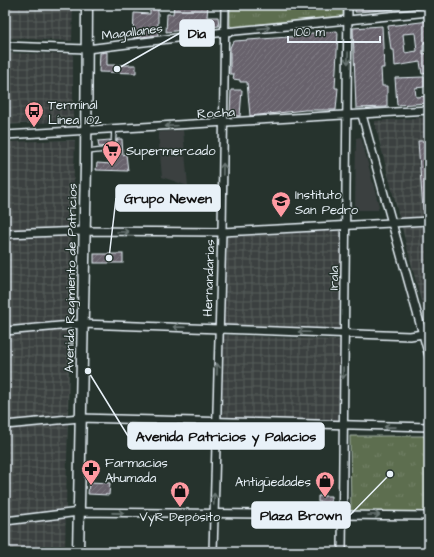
<svg xmlns="http://www.w3.org/2000/svg" width="434" height="557" font-family="'Architects Daughter',sans-serif">
  <defs>
    <pattern id="industrial-grid" width="8" height="8" patternUnits="userSpaceOnUse"><rect width="8" height="8" fill="#3a4140"/><path d="M0 4h8M4 0v8" fill="none" stroke="#565d5c"/></pattern>
    <pattern id="park-tufts" width="24" height="20" patternUnits="userSpaceOnUse"><rect width="24" height="20" fill="#5d6e50"/><path d="M3 7l-1-3M5 7V3M7 7l1-3M15 17l-1-3M17 17v-4M19 17l1-3" fill="none" stroke="#74836a"/></pattern>
    <pattern id="building-hatch" width="6" height="6" patternUnits="userSpaceOnUse"><rect width="6" height="6" fill="#67626c"/><path d="M-1 1l2-2M0 6l6-6M5 7l2-2" fill="none" stroke="#7d7982"/></pattern>
  </defs>
  <rect width="100%" height="100%" fill="#26332d"/>
  <filter id="ink" filterUnits="userSpaceOnUse"><feTurbulence type="fractalNoise" baseFrequency=".025" numOctaves="2"/><feDisplacementMap in="SourceGraphic" scale="8" xChannelSelector="R" yChannelSelector="G"/><feConvolveMatrix kernelMatrix="1 2 1 2 8 2 1 2 1" color-interpolation-filters="sRGB"/></filter>
  <g filter="url(#ink)">
    <g fill="#3a4140">
      <polygon points="183,130 188,186 162,177 158,132"/>
      <polygon points="361,137 379,206 378,210 358,210 355,206 356,138"/>
    </g>
    <g fill="url(#industrial-grid)">
      <polygon points="5,5 73,5 72,41 5,38"/>
      <polygon points="5,53 73,54 73,121 5,125"/>
      <polygon points="429,117 429,323 427,324 374,121"/>
      <polygon points="75,140 72,226 65,552 5,552 5,142"/>
      <polygon points="342,230 339,331 224,328 227,237"/>
      <polygon points="224,335 340,340 338,424 222,421"/>
    </g>
    <g fill="url(#park-tufts)" stroke="#a2b0a4">
      <polygon points="230,5 343,5 343,16 340,19 234,29 230,25"/>
      <polygon points="350,436 429,436 429,512 351,513"/>
    </g>
    <g fill="url(#building-hatch)" stroke="#e8f1f8" fill-rule="evenodd">
      <polygon points="150,5 158,5 158,35 133,38 134,13 150,14"/>
      <polygon points="174,5 208,5 207,17 218,17 219,26 166,32 167,14 173,14"/>
      <polygon points="355,5 394,5 394,9 358,12 355,12"/>
      <path d="M429,21V41L424,42V44H423V54L429,53V73L422,74L420,62L395,66L394,50H391L388,26ZM415,33L417,51L405,53L403,34Z"/>
      <polygon points="382,26 384,68 381,68 382,86 387,86 387,107 356,108 353,28"/>
      <polygon points="337,31 338,33 335,88 338,88 336,110 305,110 250,116 247,82 240,82 240,80 233,79 234,74 230,74 230,48 232,43 235,41 302,36 301,34"/>
      <polygon points="107,52 107,65 136,65 136,73 99,72 100,53"/>
      <polygon points="424,77 424,87 415,88 416,97 429,96 429,103 397,105 395,78"/>
      <polygon points="231,90 242,90 240,116 230,115"/>
      <polygon points="117,139 122,139 123,155 126,154 128,171 96,170 97,163 112,164 110,153 116,150"/>
      <polygon points="110,140 110,146 99,147 98,141"/>
      <polygon points="418,141 429,141 429,210 423,210"/>
      <rect x="94" y="254" width="29" height="9"/>
      <polygon points="89,482 110,483 109,495 88,494"/>
      <polygon points="318,496 331,496 331,501 329,502 318,502"/>
    </g>
    <g fill="none" stroke-linecap="round" stroke-linejoin="round">
      <defs>
        <polyline id="lane" points="87,152 113,149 114,130"/>
        <g id="street">
          <polyline points="5,46 87,49 225,32 429,12"/>
          <polyline points="362,115 429,356"/>
          <polyline points="5,135 429,110"/>
          <polyline points="5,234 84,231 222,232 429,221"/>
          <polyline points="5,331 82,324 410,336 429,333"/>
          <polyline points="5,425 80,418 429,427"/>
          <polyline points="5,521 79,512 429,516"/>
          <polyline points="213,552 222,232 225,5"/>
          <polyline points="342,552 348,5"/>
        </g>
        <polyline id="secondary" points="78,552 86,165 87,5"/>
      </defs>
      <use href="#lane" stroke="#e8f1f8" stroke-width="6"/>
      <use href="#street" stroke="#e8f1f8" stroke-width="10"/>
      <use href="#secondary" stroke="#e8f1f8" stroke-width="13"/>
      <use href="#lane" stroke="#26332d" stroke-width="3.5"/>
      <use href="#street" stroke="#26332d" stroke-width="7"/>
      <use href="#secondary" stroke="#26332d" stroke-width="10"/>
    </g>
    <defs><path id="oneway-shaft" d="M-6 0H5M1.5-3L5.5 0L1.5 3" fill="none" stroke-width="1.6" stroke-linecap="round" stroke-linejoin="round"/></defs>
    <g stroke="#6a7674">
      <use href="#oneway-shaft" transform="translate(264 28) rotate(-6)"/>
      <use href="#oneway-shaft" transform="translate(348 58) rotate(91)"/>
      <use href="#oneway-shaft" transform="translate(171 126) rotate(177)"/>
      <use href="#oneway-shaft" transform="translate(223 169) rotate(-89)"/>
      <use href="#oneway-shaft" transform="translate(123 232)"/>
      <use href="#oneway-shaft" transform="translate(179 327) rotate(-178)"/>
      <use href="#oneway-shaft" transform="translate(304 332) rotate(-178)"/>
      <use href="#oneway-shaft" transform="translate(217 369) rotate(-89)"/>
      <use href="#oneway-shaft" transform="translate(343 373) rotate(91)"/>
      <use href="#oneway-shaft" transform="translate(390 427) rotate(-179)"/>
      <use href="#oneway-shaft" transform="translate(214 499) rotate(-88)"/>
      <use href="#oneway-shaft" transform="translate(118 513) rotate(1)"/>
      <use href="#oneway-shaft" transform="translate(374 515)"/>
    </g>
  </g>
  <defs>
    <symbol id="bus-pin" viewBox="-11 -11 22 30"><path d="M0 17L-7.5 6A9.5 9.5 0 1 1 7.5 6Z" fill="#ff9aa2" stroke="#26332d"/><path d="M-5-6H5V4H4V6H2V4H-2V6H-4V4H-5ZM-3.5-4V0h7V-4ZM-3.5 1.2v1.5H-2V1.2ZM2 1.2v1.5H3.5V1.2Z" fill="#111"/></symbol>
    <symbol id="supermarket-pin" viewBox="-11 -11 22 30"><path d="M0 17L-7.5 6A9.5 9.5 0 1 1 7.5 6Z" fill="#ff9aa2" stroke="#26332d"/><path d="M-6-5.5h2.5l.6 2H6L4.5 2H-2.5L-4.4-4H-6ZM-1.5 3.2a1.3 1.3 0 1 0 .1 0ZM3 3.2a1.3 1.3 0 1 0 .1 0Z" fill="#111"/></symbol>
    <symbol id="school-pin" viewBox="-11 -11 22 30"><path d="M0 17L-7.5 6A9.5 9.5 0 1 1 7.5 6Z" fill="#ff9aa2" stroke="#26332d"/><path d="M0-5L7-2L0 1L-7-2ZM-4 1L0 2.5L4 1V4Q0 6-4 4Z" fill="#111"/></symbol>
    <symbol id="pharmacy-pin" viewBox="-11 -11 22 30"><path d="M0 17L-7.5 6A9.5 9.5 0 1 1 7.5 6Z" fill="#ff9aa2" stroke="#26332d"/><path d="M-2-6h4v4h4v4h-4v4h-4v-4h-4v-4h4Z" fill="#111"/></symbol>
    <symbol id="shop-pin" viewBox="-11 -11 22 30"><path d="M0 17L-7.5 6A9.5 9.5 0 1 1 7.5 6Z" fill="#ff9aa2" stroke="#26332d"/><path d="M-5-2.5h2.3a2.7 3.5 0 0 1 5.4 0H5L5.5 6h-11ZM-1.5-2.5h3a1.5 2.3 0 0 0-3 0Z" fill="#111"/></symbol>
  </defs>
  <g fill-rule="evenodd">
    <use href="#bus-pin" x="23" y="100" width="22" height="30"/>
    <use href="#supermarket-pin" x="101" y="139" width="22" height="30"/>
    <use href="#school-pin" x="270" y="190" width="22" height="30"/>
    <use href="#pharmacy-pin" x="80" y="458" width="22" height="30"/>
    <use href="#shop-pin" x="314" y="470" width="22" height="30"/>
    <use href="#shop-pin" x="169" y="480" width="22" height="30"/>
  </g>
  <g text-anchor="middle" stroke-width="3" stroke-linejoin="round" paint-order="stroke">
    <g font-size="13" fill="#e8f1f8" stroke="#26332d">
      <text transform="translate(132 31) rotate(-7)" y="5">Magallanes</text>
      <text transform="translate(216 112) rotate(-3)" y="5">Rocha</text>
      <text transform="translate(70 278) rotate(-89)" y="5">Avenida Regimiento de Patricios</text>
      <text transform="translate(208 278) rotate(-88)" y="5">Hernandarias</text>
      <text transform="translate(333 278) rotate(-89)" y="5">Irala</text>
    </g>
    <g font-size="13" fill="#e8f1f8" stroke="#26332d" text-anchor="start">
      <text x="48" y="109">Terminal<tspan x="48" dy="15">Línea 102</tspan></text>
      <text x="126" y="155">Supermercado</text>
      <text x="295" y="199">Instituto<tspan x="295" dy="15">San Pedro</tspan></text>
      <text x="105" y="467">Farmacias<tspan x="105" dy="15">Ahumada</tspan></text>
      <text x="311" y="486" text-anchor="end">Antigüedades</text>
      <text x="180" y="521" text-anchor="middle">VyR Depósito</text>
    </g>
  </g>
  <path fill="none" stroke="#e8f1f8" stroke-width="1.5" d="M117 69L180 33M109 258L116 198M88 371L128 436M390 474L350 515"/>
  <g fill="#e8f1f8" stroke="#26332d" stroke-width="1.5">
    <circle cx="117" cy="69" r="4"/>
    <circle cx="109" cy="258" r="4"/>
    <circle cx="88" cy="371" r="4"/>
    <circle cx="390" cy="474" r="4"/>
  </g>
  <g fill="#e8f1f8" stroke="#e8f1f8" stroke-width="1.5">
    <rect x="180" y="20" width="34" height="26" rx="4"/>
    <rect x="116" y="185" width="104" height="26" rx="4"/>
    <rect x="128" y="423" width="196" height="26" rx="4"/>
    <rect x="252" y="502" width="98" height="26" rx="4"/>
  </g>
  <g font-size="14" text-anchor="middle" font-weight="bold" fill="#111">
    <text x="197" y="38">Dia</text>
    <text x="168" y="203">Grupo Newen</text>
    <text x="226" y="441">Avenida Patricios y Palacios</text>
    <text x="301" y="520">Plaza Brown</text>
  </g>
  <rect width="434" height="557" fill="none" stroke="#26332d" stroke-width="20"/>
  <rect x="10" y="10" width="414" height="537" fill="none" stroke="#e8f1f8" stroke-width="1.5" filter="url(#ink)"/>
  <path d="M288 36v6h92v-6" fill="none" stroke="#e8f1f8" stroke-width="2"/>
  <text x="294" y="36" font-size="12" fill="#e8f1f8" stroke="#26332d" stroke-width="3" paint-order="stroke">100 m</text>
</svg>
